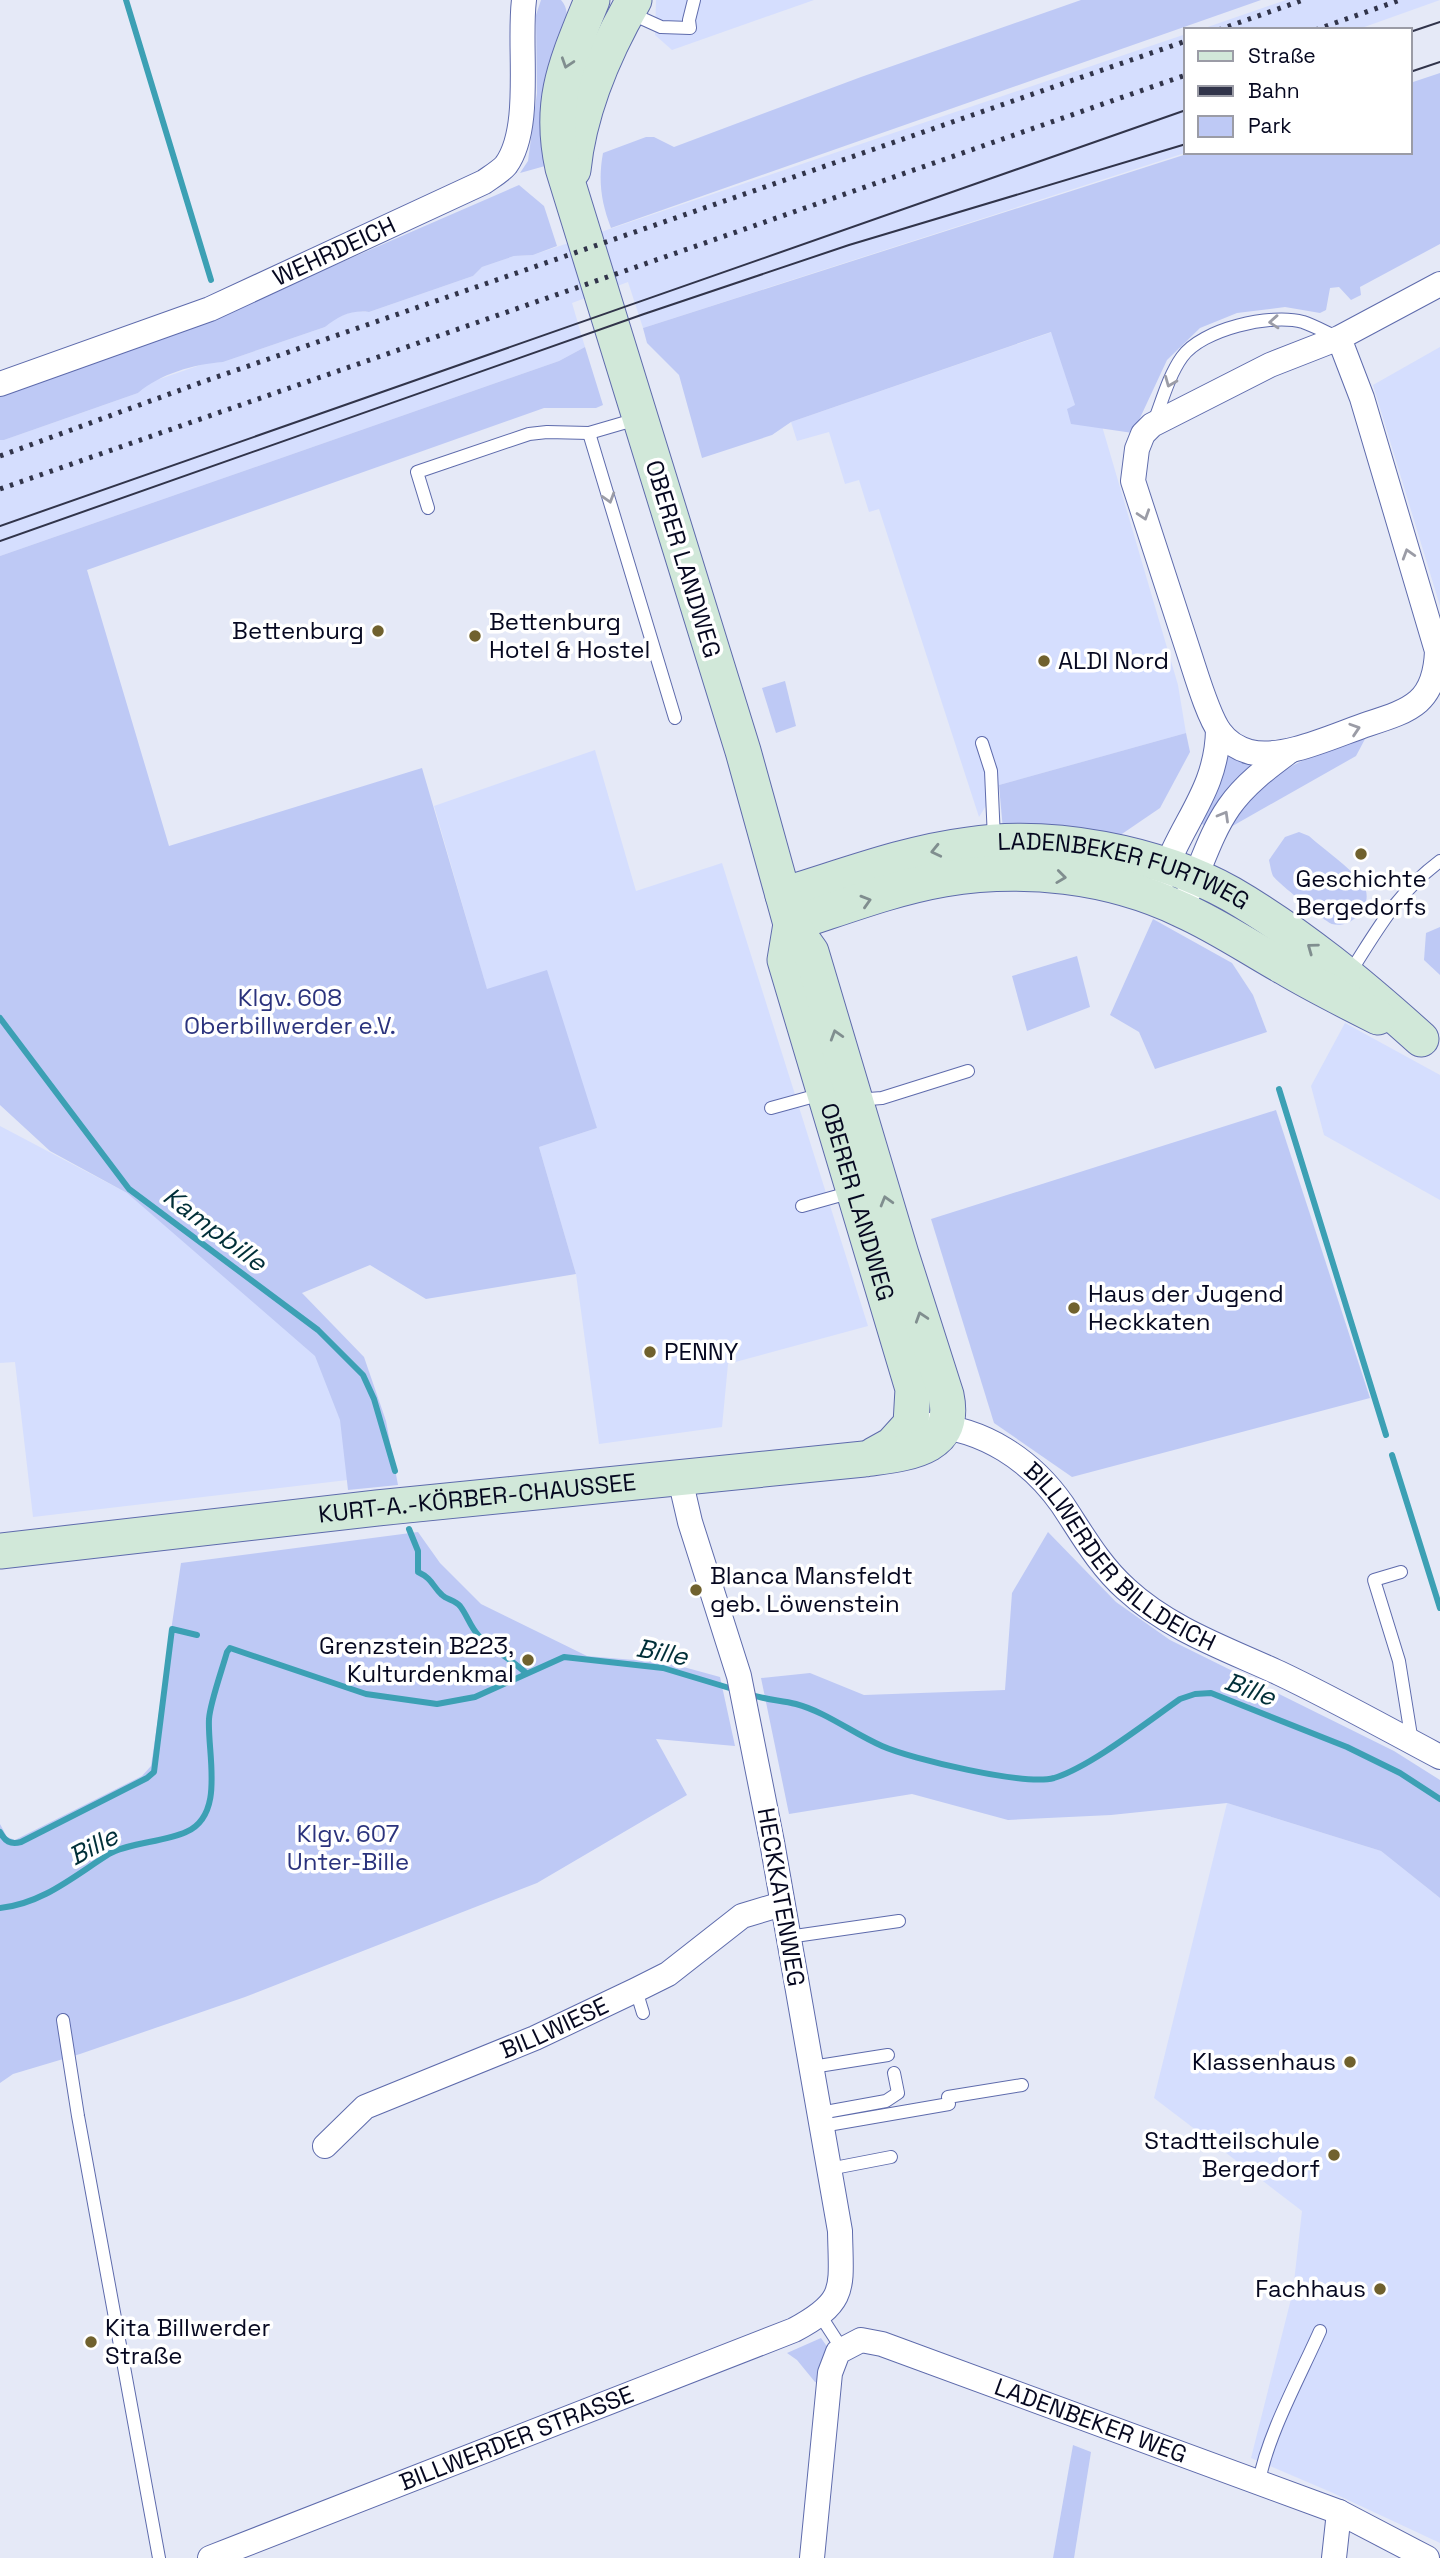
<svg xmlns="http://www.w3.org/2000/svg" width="1440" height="2558" font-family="'Space Grotesk',sans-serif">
  <rect width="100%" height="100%" fill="#e5e9f7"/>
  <g fill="#d5defe">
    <polygon points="656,0 814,0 672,50 655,35"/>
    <polygon points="1286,0 1440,0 1356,30 1199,30"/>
    <polygon points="1186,34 1186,152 1188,152 643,328 628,282 572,303 585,347 559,361 0,556 0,440 4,440 138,393 151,382 206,363 223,362 325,327 337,317 355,311 369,312 473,276 482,267 514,256 533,255"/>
    <polygon points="1052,332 1075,405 1102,426 1178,685 1186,733 999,785 979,817 879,509 869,512 859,480 845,484 829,432 797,441 791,422"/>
    <polygon points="1440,347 1440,606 1373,385"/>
    <polygon points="595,750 636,891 722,863 868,1326 728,1364 722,1427 599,1444 576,1274 539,1147 597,1128 487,990 434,806"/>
    <polygon points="1345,1023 1440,1075 1440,1200 1324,1135 1311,1086"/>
    <polygon points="0,1126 127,1193 355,1383 390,1475 33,1517 15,1362 0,1363"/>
    <polygon points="1227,1803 1381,1851 1440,1898 1440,2543 1333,2493 1251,2458 1293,2291 1302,2211 1154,2098"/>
  </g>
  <g fill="#bec9f5">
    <path d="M541,0H561C575,16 559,32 555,50C546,83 547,119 543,153L545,166L520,173L528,161L537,93L536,15Z"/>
    <path d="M1081,0H1261L611,228C601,202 598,180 603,153L646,137H654L674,147L861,77Z"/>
    <polygon points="1440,73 1440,244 1360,287 1361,295 1351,300 1339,287 1330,288 1326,310 1320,313 1285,307 1237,313 1200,328 1167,360 1133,433 1071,424 1067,409 1075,405 1051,332 791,422 772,435 702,458 679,375 647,343 643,328 1193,152 1410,152 1410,83"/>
    <path d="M519,185L544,206L557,246L533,255L514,256L482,267L473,276L369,312C351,310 339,316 325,327L223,362C194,364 160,374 138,393L4,440H0V393L250,302Z"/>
    <polygon points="585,347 603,405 596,408 544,408 87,570 169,846 422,768 487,989 547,970 597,1128 539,1147 576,1274 426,1299 370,1265 302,1293 364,1357 386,1421 398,1485 348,1490 340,1420 315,1356 127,1193 50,1151 0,1105 0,556 559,361"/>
    <polygon points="785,681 796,726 776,733 762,688"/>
    <polygon points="1186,733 1190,752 1160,808 1116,838 1003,830 999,785"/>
    <path d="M1365,739L1356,756L1229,828C1237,816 1245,802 1256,792C1286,763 1325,750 1365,739Z"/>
    <polygon points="1225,751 1257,762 1210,828 1198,822"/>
    <path d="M1299,832L1309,836C1326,851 1348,866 1362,883C1377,902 1353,930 1332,924C1327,923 1276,881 1273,876C1271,872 1270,864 1269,860L1285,837Z"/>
    <polygon points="1153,919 1232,963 1253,995 1267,1032 1155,1069 1139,1032 1110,1015"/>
    <polygon points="1440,927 1440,975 1424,960 1426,933"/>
    <polygon points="1077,956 1090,1007 1027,1031 1012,976"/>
    <polygon points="1276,1110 1370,1398 1072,1477 994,1423 931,1219"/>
    <polygon points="418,1532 440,1563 481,1604 587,1656 669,1663 720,1677 735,1746 656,1739 687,1795 537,1883 245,1997 80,2054 13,2074 0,2083 0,1824 7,1837 15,1840 142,1776 151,1766 181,1563"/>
    <polygon points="1048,1532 1116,1602 1170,1640 1394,1751 1440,1780 1440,1898 1381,1851 1227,1803 1111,1815 1008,1820 912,1794 789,1814 761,1678 810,1673 864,1695 1005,1690 1012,1593"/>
    <polygon points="821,2338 828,2348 819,2383 815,2382 797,2360 787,2353"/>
    <polygon points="1073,2445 1091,2452 1074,2558 1053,2558"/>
  </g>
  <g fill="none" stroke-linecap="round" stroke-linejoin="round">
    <g stroke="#3ca0b4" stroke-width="6">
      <polyline points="126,0 211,280"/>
      <polyline points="0,1018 129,1189 318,1330 363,1375 374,1399 395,1471"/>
      <polyline points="1279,1089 1386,1435"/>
      <polyline points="1392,1455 1440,1608"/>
      <path d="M409,1529L418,1551V1572C433,1579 432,1586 442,1595C447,1600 455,1600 460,1606C467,1615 470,1626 478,1635C493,1650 511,1659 526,1673"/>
      <path d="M749,1694C765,1700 780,1700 796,1704C826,1712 854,1734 882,1746C911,1759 1025,1786 1054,1778C1090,1767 1147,1722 1180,1699L1195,1694L1211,1693L1347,1747L1400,1773L1440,1799"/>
      <path d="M0,1832C5,1841 10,1845 21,1842L147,1778L154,1772L172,1629L197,1635"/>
      <path d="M0,1908C42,1904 74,1876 109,1854C127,1843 164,1842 186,1832C226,1815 207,1753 209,1719C210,1703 222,1670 227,1652L230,1648L366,1694L437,1704L475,1697L564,1657L663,1668L736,1690"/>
    </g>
    <defs>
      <g id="lane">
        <polyline points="630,13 661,27 690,28 689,20 694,0"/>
        <path d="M1154,422C1162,401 1169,375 1182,357C1202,329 1271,313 1303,322C1315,326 1327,333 1339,338"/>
        <polyline points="589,433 675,718"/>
        <polyline points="428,508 417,472 529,434 547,432 589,433 637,419"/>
        <polyline points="982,743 991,771 994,839"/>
        <path d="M1349,974C1378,929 1396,894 1440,861"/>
        <polyline points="856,1100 882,1098 968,1071"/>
        <polyline points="771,1108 822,1094"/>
        <polyline points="802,1206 852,1192"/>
        <polyline points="1401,1572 1374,1580 1399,1661 1412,1742"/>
        <polyline points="788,1937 899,1921"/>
        <polyline points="636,1990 643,2013"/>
        <polyline points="63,2020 78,2116 159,2558"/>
        <polyline points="812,2067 888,2055"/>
        <polyline points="820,2113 886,2101 898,2093 894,2073"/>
        <polyline points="822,2126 949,2104 948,2097 1022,2085"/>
        <polyline points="829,2169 891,2157"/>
        <polyline points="820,2315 842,2349"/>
        <path d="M1259,2482C1267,2436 1300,2376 1320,2331"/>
      </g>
      <g id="street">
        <path d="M1339,338L1362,398L1437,651C1435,702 1412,710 1368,724C1335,735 1284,760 1250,752C1239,749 1227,742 1220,732C1208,716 1196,674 1189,653C1171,596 1152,539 1133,481L1137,449L1143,434L1152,425L1270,365L1339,338L1440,284"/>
        <path id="s1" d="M0,384L210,309L484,182C491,177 501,171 506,165C533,128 518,46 524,0"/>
        <path d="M1162,881C1178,825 1217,793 1218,730"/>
        <path d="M1189,892C1202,864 1211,833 1229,807C1245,784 1267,768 1290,751"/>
        <path id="s2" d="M929,1425C984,1429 1031,1460 1062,1504C1082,1534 1099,1565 1126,1589C1169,1629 1227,1649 1279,1673C1334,1699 1387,1729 1440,1757"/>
        <path id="s3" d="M325,2146L365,2107L535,2038L636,1990L668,1974L742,1916L782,1904"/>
        <path id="s4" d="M210,2558L794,2330C848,2301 841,2289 840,2231L772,1842L739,1676L690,1522L680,1479"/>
        <path id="s5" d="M812,2558L830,2373L838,2352L861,2340L882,2344L1339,2512L1427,2558"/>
        <polyline points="1334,2558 1339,2512"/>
      </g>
      <g id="secondary">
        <path d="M573,170C579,110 604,52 634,0"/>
        <path id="s6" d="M783,895C843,877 905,853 968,845C1052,833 1156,852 1231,894C1300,934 1362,986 1421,1039"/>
        <path d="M791,924C841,908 892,888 944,879C1023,866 1109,875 1182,910C1218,926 1250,948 1284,967C1314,985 1346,1001 1378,1017"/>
        <path id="s7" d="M791,924L785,960L913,1389L911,1424L892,1445L874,1455"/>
        <path id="s8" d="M0,1551L377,1508L864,1459C905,1453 958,1451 946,1395L901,1254L811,952L791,924L743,751L563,168C548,100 567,62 592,0"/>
      </g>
    </defs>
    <use href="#lane" stroke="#5e6bac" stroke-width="14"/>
    <use href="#street" stroke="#5e6bac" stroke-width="26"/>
    <use href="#secondary" stroke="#5e6bac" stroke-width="37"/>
    <use href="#lane" stroke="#fff" stroke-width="12"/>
    <use href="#street" stroke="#fff" stroke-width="24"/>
    <use href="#secondary" stroke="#d1e8d9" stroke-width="35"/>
    <g stroke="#31344a" stroke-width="2">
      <polyline points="1410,32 1440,22"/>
      <polyline points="1410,72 1440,62"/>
      <polyline points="0,526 1186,110"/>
      <polyline points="0,541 644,314 849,245 1186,144"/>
    </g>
    <g stroke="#31344a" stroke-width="5" stroke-dasharray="3.5 7" stroke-linecap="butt">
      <polyline points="1218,30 1303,0"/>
      <polyline points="1315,30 1400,0"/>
      <polyline points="0,456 205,381 1186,41"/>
      <polyline points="0,489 1186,75"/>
    </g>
  </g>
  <defs><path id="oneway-chevron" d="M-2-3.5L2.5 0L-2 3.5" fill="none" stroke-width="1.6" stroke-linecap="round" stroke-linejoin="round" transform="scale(1.75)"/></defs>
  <g stroke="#808e8f">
    <use href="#oneway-chevron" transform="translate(567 63) rotate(108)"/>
    <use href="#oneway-chevron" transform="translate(936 851) rotate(167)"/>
    <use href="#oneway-chevron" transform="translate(1061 877) rotate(7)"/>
    <use href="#oneway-chevron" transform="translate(866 901) rotate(-17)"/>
    <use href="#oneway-chevron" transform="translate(1312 948) rotate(-144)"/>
    <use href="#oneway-chevron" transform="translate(836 1035) rotate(-107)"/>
    <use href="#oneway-chevron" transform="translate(886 1201) rotate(-106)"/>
    <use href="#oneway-chevron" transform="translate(921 1317) rotate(-108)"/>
  </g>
  <g stroke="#9b9ca6">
    <use href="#oneway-chevron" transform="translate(1274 322) rotate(176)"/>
    <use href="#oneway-chevron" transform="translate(1170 382) rotate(112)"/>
    <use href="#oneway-chevron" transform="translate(609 498) rotate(73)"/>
    <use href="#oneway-chevron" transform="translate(1144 515) rotate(72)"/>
    <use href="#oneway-chevron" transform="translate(1408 554) rotate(-107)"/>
    <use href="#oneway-chevron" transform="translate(1355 729) rotate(-18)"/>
    <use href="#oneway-chevron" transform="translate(1224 816) rotate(-60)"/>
  </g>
  <g fill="#70612e" stroke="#fff" stroke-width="2.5">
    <circle cx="378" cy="631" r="7"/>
    <circle cx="475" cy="636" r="7"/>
    <circle cx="1044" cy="661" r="7"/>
    <circle cx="1361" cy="854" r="7"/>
    <circle cx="1074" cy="1308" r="7"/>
    <circle cx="650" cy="1352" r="7"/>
    <circle cx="696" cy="1590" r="7"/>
    <circle cx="528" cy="1660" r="7"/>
    <circle cx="1350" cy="2062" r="7"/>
    <circle cx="1334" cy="2155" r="7"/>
    <circle cx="1380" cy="2289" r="7"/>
    <circle cx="91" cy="2342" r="7"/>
  </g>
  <g text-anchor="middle" stroke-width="7" stroke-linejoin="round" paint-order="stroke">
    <g font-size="24" fill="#060820" stroke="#fff">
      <text dy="8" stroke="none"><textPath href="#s1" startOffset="360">WEHRDEICH</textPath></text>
      <text transform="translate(683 559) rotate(73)" y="8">OBERER LANDWEG</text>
      <text dy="8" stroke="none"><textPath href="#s6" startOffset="352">LADENBEKER FURTWEG</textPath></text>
      <text dy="8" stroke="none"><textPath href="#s7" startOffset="289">OBERER LANDWEG</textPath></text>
      <text dy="8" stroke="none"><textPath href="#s8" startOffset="480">KURT-A.-KÖRBER-CHAUSSEE</textPath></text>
      <text dy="8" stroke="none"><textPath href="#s2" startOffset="240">BILLWERDER BILLDEICH</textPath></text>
      <text transform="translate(781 1897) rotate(80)" y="8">HECKKATENWEG</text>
      <text dy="8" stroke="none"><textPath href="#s3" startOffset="261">BILLWIESE</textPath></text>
      <text dy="8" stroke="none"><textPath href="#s5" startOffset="478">LADENBEKER WEG</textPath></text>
      <text dy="8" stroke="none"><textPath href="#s4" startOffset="329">BILLWERDER STRASSE</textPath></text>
    </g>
    <g font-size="24" fill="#060820" stroke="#fff" text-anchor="start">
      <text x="489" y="630">Bettenburg<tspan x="489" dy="28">Hotel &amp; Hostel</tspan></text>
      <text x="364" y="639" text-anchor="end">Bettenburg</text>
      <text x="1058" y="669">ALDI Nord</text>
      <text x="1361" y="887" text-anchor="middle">Geschichte<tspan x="1361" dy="28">Bergedorfs</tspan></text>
      <text x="1088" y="1302">Haus der Jugend<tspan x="1088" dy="28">Heckkaten</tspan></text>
      <text x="664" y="1360">PENNY</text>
      <text x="710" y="1584">Blanca Mansfeldt<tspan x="710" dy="28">geb. Löwenstein</tspan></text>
      <text x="514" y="1654" text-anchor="end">Grenzstein B223,<tspan x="514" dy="28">Kulturdenkmal</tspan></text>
      <text x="1336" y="2070" text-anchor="end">Klassenhaus</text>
      <text x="1320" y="2149" text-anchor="end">Stadtteilschule<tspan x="1320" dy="28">Bergedorf</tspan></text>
      <text x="1366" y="2297" text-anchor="end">Fachhaus</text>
      <text x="105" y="2336">Kita Billwerder<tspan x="105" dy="28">Straße</tspan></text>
    </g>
    <g font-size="24" fill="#2b337d" stroke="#fff">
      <text x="290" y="1006">Klgv. 608<tspan x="290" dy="28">Oberbillwerder e.V.</tspan></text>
      <text x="348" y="1842">Klgv. 607<tspan x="348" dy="28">Unter-Bille</tspan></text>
    </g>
    <g font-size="26" font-style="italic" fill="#002f38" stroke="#fff">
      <text transform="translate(215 1229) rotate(37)" y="9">Kampbille</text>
      <text transform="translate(662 1652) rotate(11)" y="9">Bille</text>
      <text transform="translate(1250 1689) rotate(20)" y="9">Bille</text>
      <text transform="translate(93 1846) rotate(-28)" y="9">Bille</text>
    </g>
  </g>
  <rect x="1184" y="28" width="228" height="126" fill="#ffffff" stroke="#9b9ca6" stroke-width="2"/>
  <rect x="1198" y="51" width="35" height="10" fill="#d1e8d9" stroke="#9b9ca6" stroke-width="2"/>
  <text x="1248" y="63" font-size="21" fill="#060820">Straße</text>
  <rect x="1198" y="86" width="35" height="10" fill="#31344a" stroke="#9b9ca6" stroke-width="2"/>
  <text x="1248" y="98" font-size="21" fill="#060820">Bahn</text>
  <rect x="1198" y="116" width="35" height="21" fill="#bec9f5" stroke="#9b9ca6" stroke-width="2"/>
  <text x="1248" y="133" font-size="21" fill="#060820">Park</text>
</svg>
